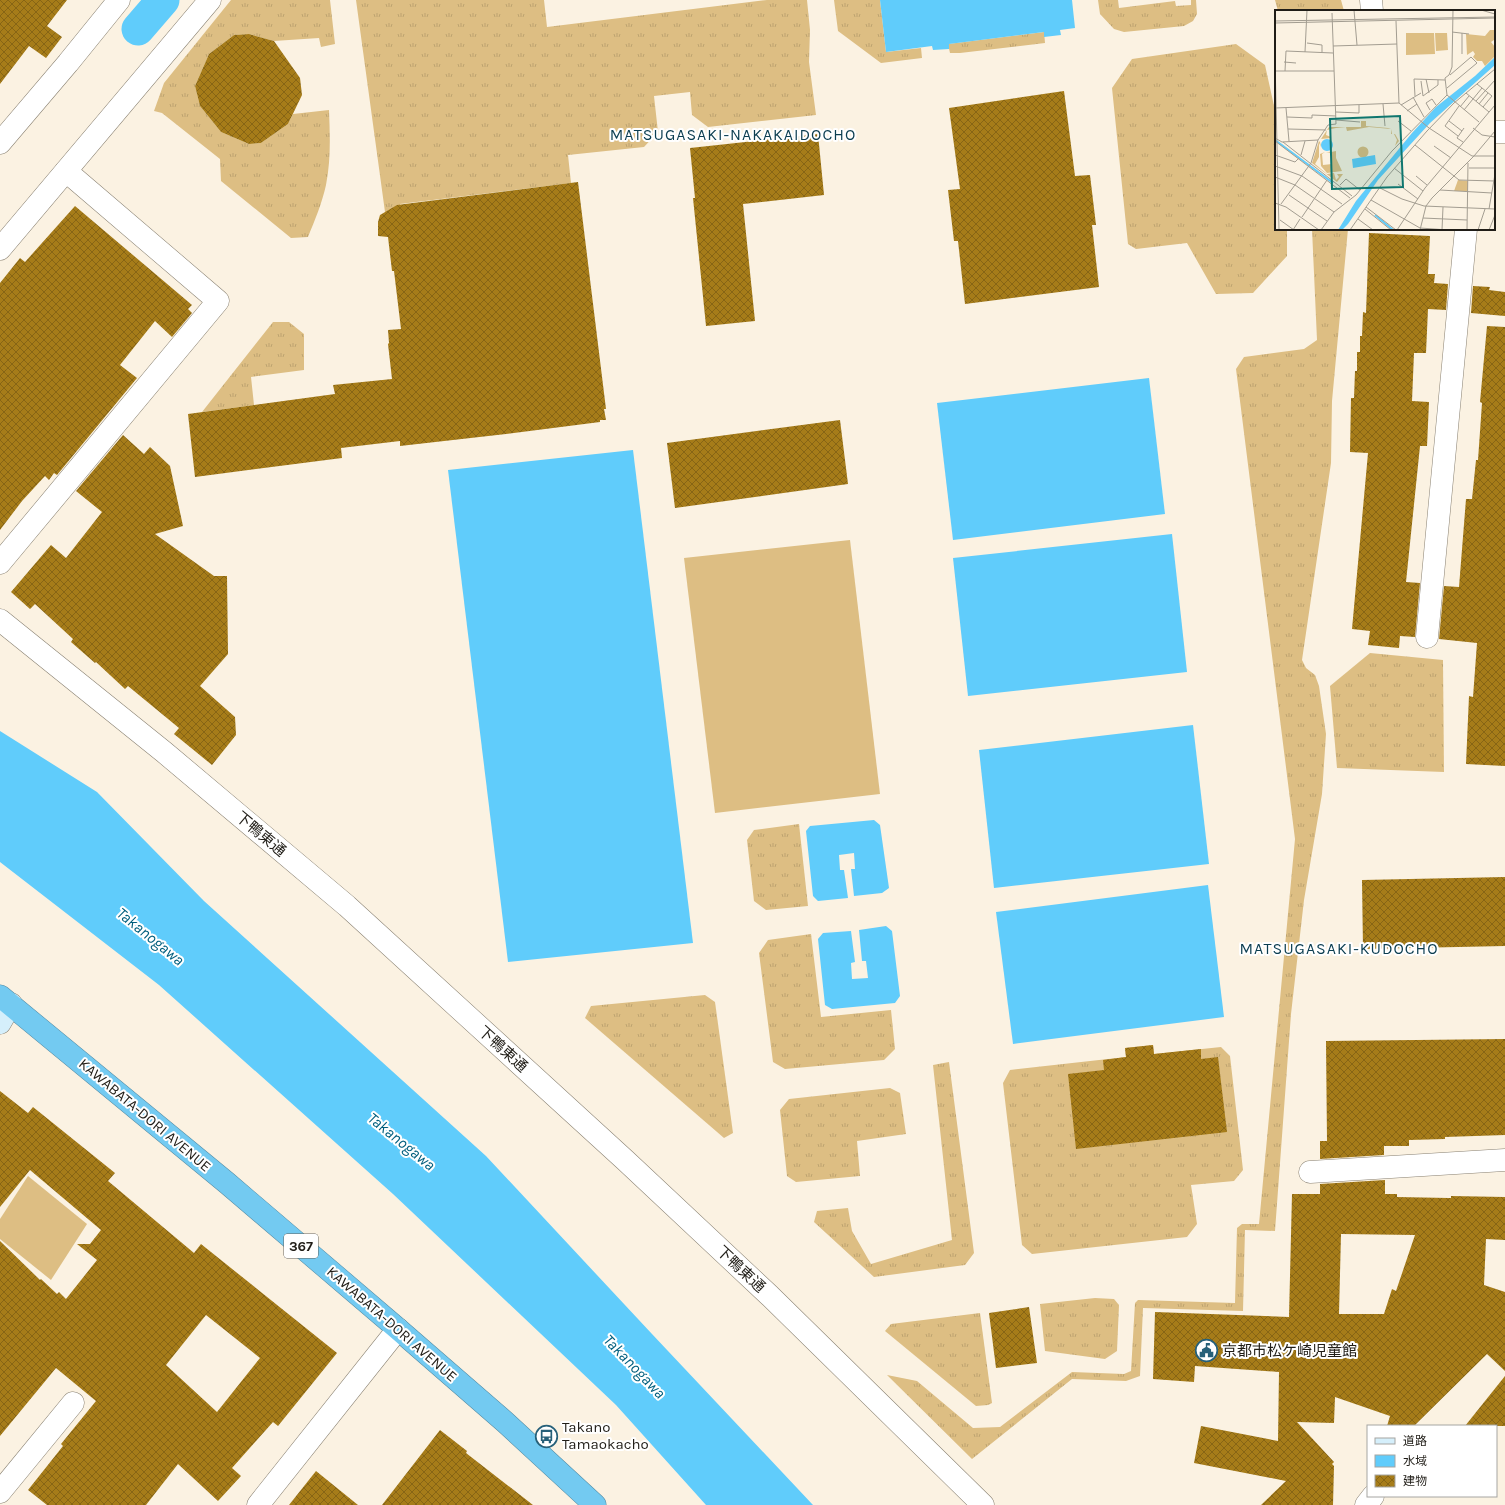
<svg xmlns="http://www.w3.org/2000/svg" width="1505" height="1505" font-family="Karla,'Noto Sans JP',sans-serif">
  <defs>
    <pattern id="grass-tufts" width="24" height="20" patternUnits="userSpaceOnUse"><rect width="24" height="20" fill="#ddbe83"/><path d="M3 7l-1-3M5 7V3M7 7l1-3M15 17l-1-3M17 17v-4M19 17l1-3" fill="none" stroke="#bda370"/></pattern>
    <pattern id="building-cross-hatch" width="8" height="8" patternUnits="userSpaceOnUse"><rect width="8" height="8" fill="#a67c19"/><path d="M0 0l8 8M0 8l8-8" fill="none" stroke="#876515"/></pattern>
  </defs>
  <rect width="100%" height="100%" fill="#fbf2e2"/>
  <g fill="url(#grass-tufts)">
    <path d="M231,0H330L335,44L321,47L319,38L274,41L249,34L234,35L209,54L195,86L200,106L221,132L249,144L261,143L288,124L293,114L329,110C330,135 331,160 326,185C322,203 315,220 308,237L291,238L221,181L220,159L162,113L154,111L164,83Z"/>
    <polygon points="356,0 544,0 547,27 767,0 807,0 810,30 809,62 816,115 708,127 692,115 690,92 654,96 658,132 644,147 568,155 571,183 400,204 400,218 391,221 385,212"/>
    <polygon points="834,0 880,0 886,52 921,48 922,58 881,63 838,31"/>
    <polygon points="1098,0 1118,0 1119,8 1175,1 1176,6 1191,5 1191,0 1196,0 1197,14 1193,21 1184,26 1124,32 1114,29 1100,14"/>
    <polygon points="1275,0 1341,0 1344,11 1278,11"/>
    <polygon points="1044,32 1045,43 960,53 950,53 948,44"/>
    <polygon points="1236,44 1265,65 1276,115 1276,229 1287,229 1287,256 1253,293 1216,294 1187,243 1136,249 1128,244 1112,88 1132,59"/>
    <polygon points="1312,229 1348,229 1332,401 1331,463 1302,660 1306,668 1315,675 1319,686 1326,734 1322,794 1304,900 1291,1014 1275,1231 1245,1230 1243,1311 1143,1308 1140,1376 1126,1381 1072,1379 972,1459 887,1375 917,1381 973,1428 1000,1427 1072,1372 1124,1374 1131,1371 1135,1303 1138,1300 1235,1303 1237,1228 1242,1224 1259,1224 1295,839 1236,369 1244,357 1304,349 1317,340"/>
    <polygon points="273,322 289,322 304,334 304,370 251,377 254,405 202,412"/>
    <polygon points="1370,653 1443,660 1444,772 1337,768 1330,686"/>
    <polygon points="799,824 808,906 766,910 754,901 747,840 754,830"/>
    <polygon points="811,934 821,1017 891,1010 895,1049 884,1060 785,1069 773,1062 759,953 768,940"/>
    <polygon points="705,995 715,1002 733,1133 724,1138 585,1018 591,1006"/>
    <polygon points="1153,1045 1154,1054 1221,1047 1230,1056 1243,1170 1234,1181 1191,1185 1197,1224 1187,1237 1032,1254 1022,1245 1003,1083 1010,1070 1126,1057 1125,1048"/>
    <polygon points="949,1062 974,1253 965,1265 874,1277 814,1222 817,1211 848,1208 852,1231 871,1264 952,1240 933,1065"/>
    <polygon points="890,1088 900,1093 906,1134 857,1141 860,1176 796,1182 787,1176 780,1110 789,1099"/>
    <polygon points="1095,1298 1114,1299 1119,1305 1117,1351 1105,1359 1045,1351 1040,1304"/>
    <polygon points="980,1313 992,1403 988,1405 976,1406 885,1331 891,1324"/>
  </g>
  <g fill="#ddbe83">
    <polygon points="850,540 880,794 715,813 684,558"/>
    <polygon points="28,1176 87,1224 51,1280 0,1239 0,1219"/>
  </g>
  <g fill="#60ccfb">
    <polygon points="880,0 1072,0 1075,28 1060,30 1061,35 1044,37 1044,32 949,44 949,49 933,50 932,46 886,52"/>
    <polygon points="1149,378 1165,514 953,540 937,403"/>
    <polygon points="633,450 693,943 508,962 448,470"/>
    <polygon points="1172,534 1187,672 968,696 953,558"/>
    <polygon points="1193,725 1209,864 994,888 979,750"/>
    <polygon points="0,731 97,792 204,901 486,1156 652,1334 813,1505 706,1505 616,1405 393,1194 159,985 0,862"/>
    <polygon points="874,820 880,825 889,888 882,893 854,896 851,869 855,869 854,853 839,855 840,870 844,870 848,898 818,901 813,896 806,831 810,826"/>
    <polygon points="1208,885 1224,1017 1013,1044 996,912"/>
    <polygon points="886,926 892,931 900,996 895,1003 832,1009 825,1005 818,939 823,933 851,931 855,962 851,963 852,979 868,978 866,961 862,961 859,930"/>
  </g>
  <g fill="none" stroke-linecap="round" stroke-linejoin="round">
    <polyline stroke="#60ccfb" stroke-width="33" points="138,29 163,0"/>
  </g>
  <g fill="url(#building-cross-hatch)" fill-rule="evenodd">
    <polygon points="0,0 67,0 47,26 62,37 46,58 29,46 0,84"/>
    <polygon points="249,34 274,41 300,78 302,95 288,124 261,143 249,144 221,132 200,106 195,86 209,54 234,35"/>
    <polygon points="1064,91 1075,176 1090,175 1096,225 1092,225 1099,287 965,304 958,241 954,241 948,190 960,189 949,108"/>
    <polygon points="818,134 824,195 743,204 755,321 706,326 693,198 695,198 690,148"/>
    <polygon points="578,182 606,409 604,409 606,420 600,420 600,422 506,434 400,446 400,441 341,448 342,458 195,477 188,414 335,394 333,385 392,379 388,344 389,343 388,330 401,329 394,271 392,271 388,237 378,236 378,222 380,215 397,205"/>
    <polygon points="75,206 192,305 188,309 192,313 172,337 155,321 120,365 137,378 57,475 54,473 49,480 45,476 22,501 0,530 0,283 20,258 25,262"/>
    <polygon points="1369,233 1430,236 1428,274 1435,274 1434,283 1448,284 1446,310 1428,309 1426,353 1414,353 1412,401 1429,402 1427,446 1420,446 1406,582 1420,583 1415,637 1400,636 1399,648 1368,645 1370,631 1352,629 1368,453 1350,452 1351,398 1354,398 1355,371 1357,371 1357,352 1360,352 1360,336 1362,336 1363,312 1366,313"/>
    <polygon points="1473,286 1490,287 1489,290 1505,292 1505,316 1471,313"/>
    <polygon points="1487,326 1505,327 1505,766 1466,764 1469,696 1473,697 1477,643 1439,639 1444,586 1459,587 1466,499 1472,499 1476,460 1478,460 1482,403 1480,402"/>
    <polygon points="840,420 848,484 675,508 667,443"/>
    <polygon points="123,435 144,454 150,447 170,466 183,526 155,534 214,576 227,576 228,654 200,686 235,717 236,735 212,765 174,734 179,728 128,686 125,689 96,662 95,663 71,642 73,639 35,604 30,609 11,592 51,545 66,558 102,512 76,491"/>
    <polygon points="1505,877 1505,946 1363,949 1362,880"/>
    <polygon points="1505,1039 1505,1135 1445,1137 1445,1139 1409,1140 1409,1146 1384,1146 1384,1155 1320,1159 1320,1141 1327,1141 1326,1041"/>
    <polygon points="1153,1045 1154,1054 1201,1049 1201,1059 1218,1057 1227,1132 1076,1149 1068,1074 1104,1070 1103,1060 1126,1057 1125,1048"/>
    <path d="M0,1091L28,1113L33,1107L115,1173L108,1181L194,1253L201,1244L337,1353L278,1426L273,1422L232,1468L241,1476L218,1501L178,1464L146,1505H47L28,1490L63,1446L61,1444L96,1401L56,1368L0,1436V1241L40,1280L41,1279L57,1294L59,1292L66,1299L97,1260L77,1244H90L101,1230L30,1170L0,1207ZM206,1315L260,1358L217,1412L166,1365Z"/>
    <path d="M1385,1180V1194H1397V1197L1449,1198H1451V1196L1505,1197V1240L1486,1239L1484,1285L1505,1292V1371L1487,1354L1414,1426H1387L1390,1416L1335,1397L1334,1423L1297,1422L1334,1462L1332,1464L1334,1466L1333,1505H1261L1286,1481L1194,1463L1201,1426L1278,1441L1279,1372L1195,1366L1194,1382L1153,1379L1155,1312L1289,1317L1292,1194H1320V1184ZM1341,1234L1415,1235L1396,1291L1392,1289L1384,1314H1339Z"/>
    <polygon points="1029,1307 1037,1363 996,1368 989,1313"/>
    <polygon points="1505,1376 1505,1426 1465,1426"/>
    <polygon points="440,1430 467,1451 466,1453 533,1505 382,1505"/>
    <polygon points="316,1471 358,1505 289,1505"/>
  </g>
  <g fill="none" stroke-linecap="round" stroke-linejoin="round">
    <defs>
      <g id="street">
        <polyline points="1371,0 1372,11"/>
        <polyline points="1494,132 1505,132"/>
        <polyline points="0,143 68,63 119,0"/>
        <polyline points="0,249 210,0"/>
        <polyline points="0,563 218,301 66,171"/>
        <polyline points="0,620 164,752 347,906 625,1160 770,1296 983,1505"/>
        <polyline points="1427,637 1466,229"/>
        <polyline points="1310,1172 1505,1160"/>
        <polyline points="0,1492 73,1403"/>
        <polyline points="258,1505 398,1329"/>
        <polyline points="1366,1505 1373,1496"/>
      </g>
      <polyline id="secondary" points="0,1023 11,1004"/>
      <polyline id="highway" points="0,996 227,1183 398,1329 505,1422 595,1505"/>
    </defs>
    <use href="#street" stroke="#898172" stroke-width="23"/>
    <use href="#secondary" stroke="#898172" stroke-width="23"/>
    <use href="#highway" stroke="#568da5" stroke-width="23"/>
    <use href="#street" stroke="#fff" stroke-width="22"/>
    <use href="#secondary" stroke="#d5effb" stroke-width="22"/>
    <use href="#highway" stroke="#73caf1" stroke-width="22"/>
  </g>
  <defs>
    <symbol id="civic-ring" viewBox="-11 -11 22 22"><circle r="9.5" fill="#fff" stroke="#266079" stroke-width="1.5"/><path d="M-.6-6.5H3V-4.5H.6V-3L4-1V1h2V6H-6V1h2V-1L-.6-3ZM-1.2 2.5V6h2.4V2.5Z" fill="#266079"/></symbol>
    <symbol id="bus-ring" viewBox="-11 -11 22 22"><circle r="9.5" fill="#fff" stroke="#266079" stroke-width="1.5"/><path d="M-5-6H5V4H4V6H2V4H-2V6H-4V4H-5ZM-3.5-4V0h7V-4ZM-3.5 1.2v1.5H-2V1.2ZM2 1.2v1.5H3.5V1.2Z" fill="#266079"/></symbol>
  </defs>
  <g fill-rule="evenodd">
    <use href="#civic-ring" x="1194" y="1338" width="25" height="25"/>
    <use href="#bus-ring" x="534" y="1424" width="25" height="25"/>
  </g>
  <g text-anchor="middle" stroke-width="4" stroke-linejoin="round" paint-order="stroke">
    <rect fill="#fff" stroke="#63615d" stroke-width="1" x="284" y="1234" width="34" height="24" rx="3"/>
    <g font-size="14" font-weight="bold" fill="#201d17">
      <text x="301" y="1251">367</text>
    </g>
    <g font-size="15" fill="#201d17" stroke="#fff">
      <text transform="translate(261 834) rotate(40)" y="5">下鴨東通</text>
      <text transform="translate(503 1049) rotate(42)" y="5">下鴨東通</text>
      <text transform="translate(145 1115) rotate(40)" y="5">KAWABATA-DORI AVENUE</text>
      <text transform="translate(741 1269) rotate(43)" y="5">下鴨東通</text>
      <text transform="translate(392 1324) rotate(41)" y="5">KAWABATA-DORI AVENUE</text>
    </g>
    <g font-size="15" fill="#201d17" stroke="#fff" text-anchor="start">
      <text x="1222" y="1356">京都市松ケ崎児童館</text>
      <text x="562" y="1432">Takano<tspan x="562" dy="17">Tamaokacho</tspan></text>
    </g>
    <g font-size="16" letter-spacing="1" fill="#0b3d50" stroke="#fff">
      <text x="733" y="140">MATSUGASAKI-NAKAKAIDOCHO</text>
      <text x="1339" y="954">MATSUGASAKI-KUDOCHO</text>
    </g>
    <g font-size="16" font-style="italic" fill="#005e7d" stroke="#fff">
      <text transform="translate(151 936) rotate(39)" y="6">Takanogawa</text>
      <text transform="translate(402 1141) rotate(39)" y="6">Takanogawa</text>
      <text transform="translate(635 1366) rotate(46)" y="6">Takanogawa</text>
    </g>
  </g>
  <g transform="translate(1275 10)">
    <rect width="220" height="220" fill="#fbf2e2"/>
    <path d="M86,111H91V116L113,118L116,119L117,124H120L124,131L120,136L122,130L119,124H116V119L94,117L72,121L71,117L61,118L52,120L51,125L56,127V123V128L46,129L54,117H86ZM44,131L45,132L46,137L44,133V147L40,154L52,164L59,163L61,170L64,167L62,164H68L62,172L37,153ZM61,141V148L67,161L52,163L46,156L45,144L50,142L47,144L48,155L57,154L56,143H51Z" fill="#ddbe83"/>
    <path d="M215,20H220L219,30L216,32L220,37V46L210,56L207,51H202L198,47L200,44L198,41L192,45L191,24L210,26Z" fill="#ddbe83"/>
    <path d="M183,170L193,171V181H179Z" fill="#ddbe83"/>
    <path d="M131,23H159L160,44L131,45ZM160,23H172L173,40L161,41ZM82.5 142a5.5 5.5 0 1 1 11 0a5.5 5.5 0 1 1-11 0Z" fill="#ddbe83"/>
    <path d="M220,47V55L155,113L103,170L73,214L67,220H63L81,191L137,123L161,97L200,66ZM46 135a6 6 0 1 1 12 0a6 6 0 1 1-12 0ZM100,145L101,154L78,158L77,149Z" fill="#60ccfb"/>
    <path fill="none" stroke="#60ccfb" stroke-width="2" d="M0,130L58,173M100,205L118,220"/>
    <path fill="none" stroke="#a39d91" stroke-width="1" d="M79,0L82,35M151,0H177M178,0L177,57L174,65L170,68L172,85L204,112M206,0L220,4M0,11L220,7M121,11L124,93M0,13L220,8M177,22L194,24M32,33L47,35V42M58,36L122,34M30,42L32,0M187,44V23M0,50L4,220M9,52L21,53M0,61H59M10,61L11,41L58,43M151,69L154,83M146,71L148,86L163,75V70M202,74L217,86L208,97M172,78L202,53L196,47L175,65M191,83L214,102M140,86L139,69L170,70M138,87L149,107M201,91L220,70M108,94L110,116M204,94L213,83M126,95L146,83M185,97L194,86M0,98L124,93L154,118L197,146H220M11,98L14,131M155,100L151,93L157,89L161,95M189,100L207,78M132,101L142,94M61,102L84,103V95M12,107L37,108V105L61,106M61,110L85,112M123,111L136,121M174,111L187,121M198,118L207,125L220,127M13,119L51,120M183,126L170,116L184,96M0,128L7,132L43,130L53,115L61,114L57,3M0,131L75,188M8,132L77,186M188,132L182,128L189,118M140,135L184,170L220,171M159,136L176,148M0,145L20,152L24,148M26,145L30,131M0,156L27,166L67,194M119,158L148,181M194,158H220M141,166L152,175M0,167L20,175L59,202M123,174L143,189M65,175L71,169L85,180M105,178L127,189L149,196L220,199M165,180L217,183M14,185L52,211M96,190L145,218L173,220M0,193L11,197L44,220M6,194L36,153L43,130M91,197L121,220M90,199L116,220M214,199L220,164M27,207L52,170M148,208L192,210M83,209L98,220M5,210L19,220M18,220L25,209M46,220L59,202L81,185L117,141L172,85M75,220L112,167L152,121L179,93L220,59M122,220L150,178L220,95M145,220L151,196L157,188L199,146L220,121M167,220L168,197M192,220L193,153M203,220L210,199M214,220L220,205"/>
    <path fill="#0f766e" fill-opacity="0.15" stroke="#0f766e" stroke-width="2" d="M125,106L128,177L57,179L55,109Z"/>
    <rect width="220" height="220" fill="none" stroke="#201d17" stroke-width="2"/>
  </g>
  <rect x="1367" y="1425" width="130" height="72" fill="#ffffff" stroke="#a6a5a2"/>
  <rect x="1375" y="1438" width="20" height="6" fill="#d5effb" stroke="#a6a5a2"/>
  <text x="1403" y="1445" font-size="12" fill="#201d17">道路</text>
  <rect x="1375" y="1455" width="20" height="12" fill="#60ccfb" stroke="#a6a5a2"/>
  <text x="1403" y="1465" font-size="12" fill="#201d17">水域</text>
  <rect x="1375" y="1475" width="20" height="12" fill="url(#building-cross-hatch)" stroke="#a6a5a2"/>
  <text x="1403" y="1485" font-size="12" fill="#201d17">建物</text>
</svg>
